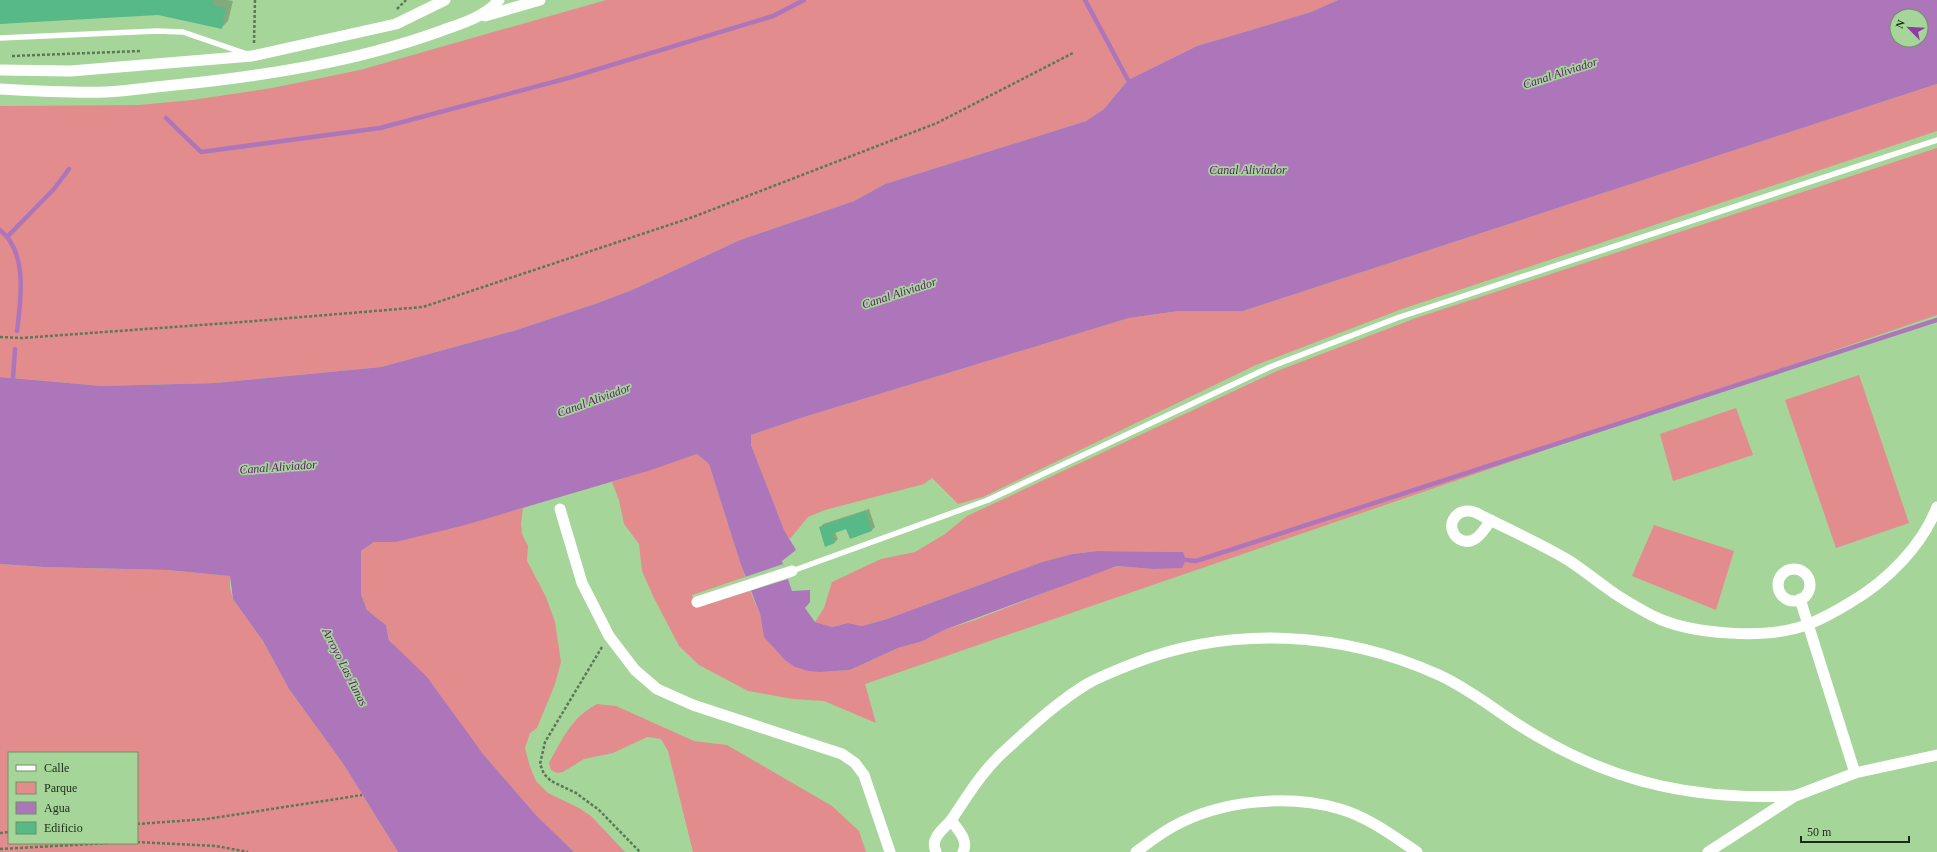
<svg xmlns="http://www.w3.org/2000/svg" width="1937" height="852" font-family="Georgia,serif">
  <rect width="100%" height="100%" fill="#a6d59a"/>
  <g fill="#e38c8d" fill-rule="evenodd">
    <polygon points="606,0 1338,0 1311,12 1197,46 1128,80 1104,109 1086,121 885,184 854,201 740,240 632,290 595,304 513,331 381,367 216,383 102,386 0,377 0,106 139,105 192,100 272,88 360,70"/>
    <polygon points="1937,84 1937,131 1402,309 1256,365 983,497 958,504 932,478 924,484 825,510 808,517 790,539 784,531 751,445 751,435 804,417 1129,318 1179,311 1243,311"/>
    <polygon points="1937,148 1937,315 865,684 876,723 824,701 793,699 748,691 699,665 679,646 654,598 642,571 639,544 624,524 619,500 612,482 697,454 709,464 745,577 692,595 696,608 750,591 760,614 764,637 821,672 850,670 898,648 923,641 944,630 975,620 1090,575 1118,566 1152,569 1183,552 1097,551 1072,554 1042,562 887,619 862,626 848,623 832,627 815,622 824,608 832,582 881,559 915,552 945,534 967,516 1277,371 1416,318"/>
    <polygon points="1859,375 1909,523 1836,548 1785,400"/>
    <polygon points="1736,408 1753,455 1673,481 1660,434"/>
    <polygon points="523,508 521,524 522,534 528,546 527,561 546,597 555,622 561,662 555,684 537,728 530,733 525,748 530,767 536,781 548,793 579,808 591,816 625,852 574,852 536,815 483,754 406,659 389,639 386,625 367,610 361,594 361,551 374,542 396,542"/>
    <polygon points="1654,525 1734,551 1716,610 1632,576"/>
    <path d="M0,564L43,567L167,570L230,576V588L233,599L263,641L289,689L344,765L398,852H0ZM9,753H137V843H9Z"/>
    <path d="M597,704L616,706L694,741L727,745L832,806L859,831L866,852H693L668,751L661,739L647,737L613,753L584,759L563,772L557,773L551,770L549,763C563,738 571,718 597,704Z"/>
  </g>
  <path fill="#ad76bb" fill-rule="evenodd" d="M1338,0H1937V84L1243,311H1179L1129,318L804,417L751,435V445L784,530L796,550L782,561L792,591L810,590V602L805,608L815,622L832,627L848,623L862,626L887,619L1042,562L1072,554L1097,551L1183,552L1186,560L1182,568L1152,569L1117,566L944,630L923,641L898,648L850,670L821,672L808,671L795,667L785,660L764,637L760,614L741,565L709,464L697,454L648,471L465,525L396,542H374L361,551V594L367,610L386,625L389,640L427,677L483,754L536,815L574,852H398L344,765L289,689L263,641L233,599L230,576L167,570L43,567L0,564V377L102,386L216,383L381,367L513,331L595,304L632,290L740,240L854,201L885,184L1086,121L1104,109L1128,80L1197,46L1311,12ZM1897,16H1921V40H1897Z"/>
  <polygon fill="#a6d59a" points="783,564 788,579 750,591 745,577"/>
  <g fill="#0003">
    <polygon points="0,0 228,0 233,1 228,21 221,28 159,14 0,23"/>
    <polygon points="869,509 875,527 872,530 851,538 847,528 835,532 838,539 834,543 820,528 823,524"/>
  </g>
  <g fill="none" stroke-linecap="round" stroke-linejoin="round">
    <g stroke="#ad76bb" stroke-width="4.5">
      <polyline points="1085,0 1128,80"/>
      <polyline points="166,118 201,152 380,128 572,77 773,16 804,0"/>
      <path d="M0,230C28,252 21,300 17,331"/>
      <polyline points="8,236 54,189 69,169"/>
      <polyline points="13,379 15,349"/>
      <polyline points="1186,560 1196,561 1937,320"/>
    </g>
  </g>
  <g fill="#58b988">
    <polygon points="0,0 214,0 213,5 226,8 222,29 158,15 0,24"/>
    <polygon points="866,511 872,531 850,539 846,529 832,534 835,543 825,547 819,527"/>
  </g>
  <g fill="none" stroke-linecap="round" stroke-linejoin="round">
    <g stroke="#5b7a53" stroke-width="2.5" stroke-dasharray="3 2" stroke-linecap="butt">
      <polyline points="397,9 406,0"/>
      <polyline points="254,43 255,0"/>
      <polyline points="12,56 141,51"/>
      <polyline points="0,337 22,338 242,322 423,307 693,217 937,123 1073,53"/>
      <polyline points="602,647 545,742 540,764 544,774 551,781 576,793 599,810 640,852"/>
      <polyline points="137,824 207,819 362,795"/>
      <polyline points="0,833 9,832"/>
      <polyline points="137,842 216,846 248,852"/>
      <polyline points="0,849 110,843"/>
    </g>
    <g stroke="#fff" stroke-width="5.5">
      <polyline points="0,38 157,31 183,32 244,53"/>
      <polyline points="792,571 988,500 1270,367 1397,318 1937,140"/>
    </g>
    <g stroke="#fff" stroke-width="11">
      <polyline points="485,16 540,0"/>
      <polyline points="0,70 71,71 252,56 396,24 445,0"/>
      <path d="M0,89C35,91 71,93 106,92C129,91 152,87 175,85C264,76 354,62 438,32C459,24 484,18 499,0"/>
      <polyline points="560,509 582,583 609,636 635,670 657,689 693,705 842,754 855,763 864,775 890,852"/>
      <path d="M1491,520C1484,530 1474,548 1459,539C1456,537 1453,533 1452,529C1450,519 1459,510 1469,511C1474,511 1479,514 1484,517C1512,531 1541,544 1568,560C1582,569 1594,579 1607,588C1621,599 1638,608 1653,616C1691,635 1769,640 1809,624C1824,618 1838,610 1851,602C1887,581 1922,546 1937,507"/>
      <circle cx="1794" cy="585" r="16"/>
      <polyline points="1800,599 1855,773"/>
      <polyline points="697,602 792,571"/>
      <path d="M951,820C958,830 969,840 963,852"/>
      <path d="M936,852C934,847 933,843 936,838C939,831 947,826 952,819C970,792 985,767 1010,746C1034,724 1059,701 1087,684C1101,676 1117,670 1132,664C1231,625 1342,631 1439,675C1474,691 1502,716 1535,735C1619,785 1699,800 1795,796"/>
      <path d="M1136,852C1148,843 1161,833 1174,826C1222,800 1288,794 1340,809C1368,817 1393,836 1417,852"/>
      <polyline points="1708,852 1795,796 1855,773 1937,755"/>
    </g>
  </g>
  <g text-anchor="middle" stroke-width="3.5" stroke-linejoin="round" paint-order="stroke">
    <g font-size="12" font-style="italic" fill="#5e186e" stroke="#a6d59a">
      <text transform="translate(1560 73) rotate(-18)" y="4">Canal Aliviador</text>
      <text x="1248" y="174">Canal Aliviador</text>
      <text transform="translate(899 293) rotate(-18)" y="4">Canal Aliviador</text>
      <text transform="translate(594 400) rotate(-20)" y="4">Canal Aliviador</text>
      <text transform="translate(278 467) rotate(-4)" y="4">Canal Aliviador</text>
      <text transform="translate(345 667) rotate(63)" y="4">Arroyo Las Tunas</text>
    </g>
  </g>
  <rect x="8" y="752" width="130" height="92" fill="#a6d59a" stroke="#6e9165"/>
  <rect x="16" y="765" width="20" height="6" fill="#ffffff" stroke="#6e9165"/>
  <text x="44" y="772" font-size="12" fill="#1a2c15">Calle</text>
  <rect x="16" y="782" width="20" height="12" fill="#e38c8d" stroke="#6e9165"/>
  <text x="44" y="792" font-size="12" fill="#1a2c15">Parque</text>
  <rect x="16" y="802" width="20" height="12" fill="#ad76bb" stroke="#6e9165"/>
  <text x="44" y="812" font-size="12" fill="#1a2c15">Agua</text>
  <rect x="16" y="822" width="20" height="12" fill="#58b988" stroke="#6e9165"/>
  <text x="44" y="832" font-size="12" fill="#1a2c15">Edificio</text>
  <g transform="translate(1909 28) rotate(294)"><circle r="19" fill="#a6d59a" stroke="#6e9165"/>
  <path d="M0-3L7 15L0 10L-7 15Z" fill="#913aa6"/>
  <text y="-6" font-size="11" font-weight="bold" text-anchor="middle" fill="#1a2c15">N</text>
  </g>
  <path d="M1801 836v6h108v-6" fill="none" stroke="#1a2c15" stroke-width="2"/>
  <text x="1807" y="836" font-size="12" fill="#1a2c15" stroke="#a6d59a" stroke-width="3" paint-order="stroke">50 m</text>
</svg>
